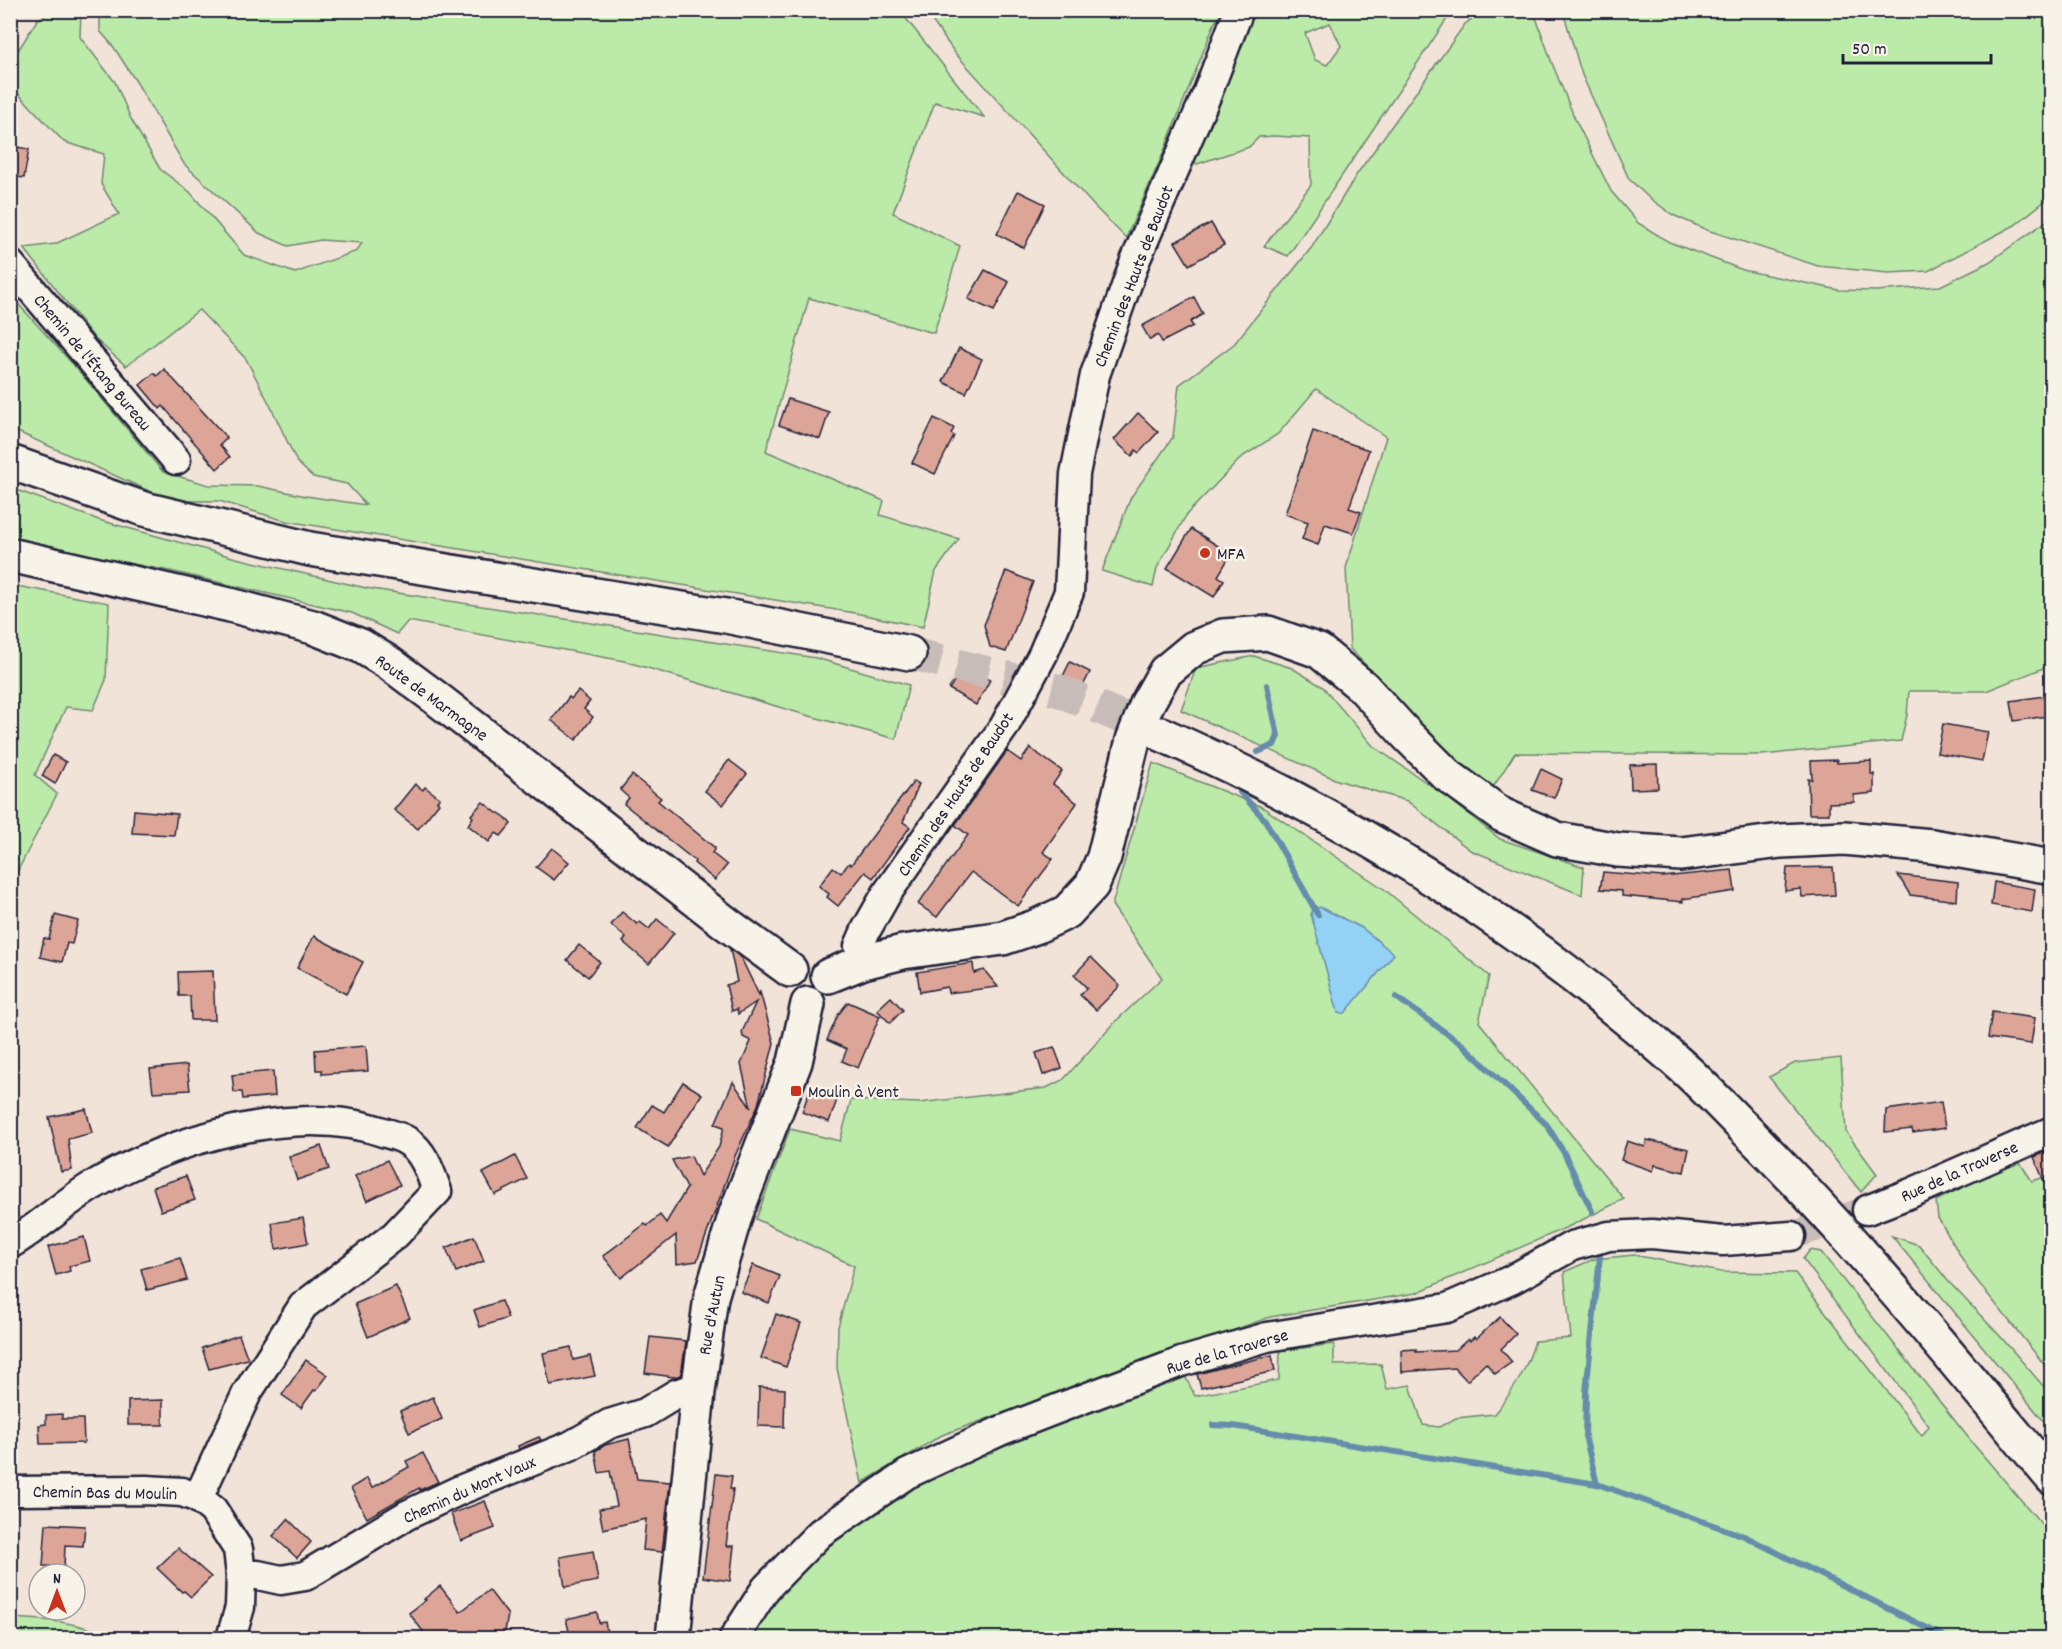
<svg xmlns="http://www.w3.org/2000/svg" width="2062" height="1649" font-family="Dekko,sans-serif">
  <rect width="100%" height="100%" fill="#f2e3d8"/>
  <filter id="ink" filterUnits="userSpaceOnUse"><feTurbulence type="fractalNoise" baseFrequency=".0167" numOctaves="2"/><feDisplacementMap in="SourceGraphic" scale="12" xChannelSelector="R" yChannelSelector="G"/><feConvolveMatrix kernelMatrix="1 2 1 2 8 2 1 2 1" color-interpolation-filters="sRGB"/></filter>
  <g filter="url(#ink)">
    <g fill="#bceaa8" stroke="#6f8672" stroke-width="1.5" fill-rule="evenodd">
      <polygon points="54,10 81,11 80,37 115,82 131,119 160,169 190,192 244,255 295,273 357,251 362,243 321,240 288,246 259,233 184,164 137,83 113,46 100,31 100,11 900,11 984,117 935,102 893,213 960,246 934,333 809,298 766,451 884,501 880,515 959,539 936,571 923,627 855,613 286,521 219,501 187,501 158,495 11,429 11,296 78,370 163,472 209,485 258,486 306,496 366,505 347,484 313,477 297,462 270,405 246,359 199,310 126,366 95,339 24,248 55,244 119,214 101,184 104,154 64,142 11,86 11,62 37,20"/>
      <path d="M1532,10L1534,12L1552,63L1575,119L1611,191L1638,223L1669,242L1743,270L1839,290L1876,291L1940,286L1989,262L2051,218V665L1986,691H1909L1907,715L1901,741L1762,755L1515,753L1492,789C1481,781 1468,774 1457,765C1418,730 1388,686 1350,649L1346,568L1386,437L1316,389L1278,434L1242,457L1187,514L1157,568L1153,587L1102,571L1131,497L1173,437L1179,385L1234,344L1312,247L1357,174L1465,24L1483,11Z"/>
      <polygon points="925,11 1224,11 1215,22 1162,156 1126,238 1095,207 955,53"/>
      <path d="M1253,11H1450L1451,13L1288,256L1264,246L1311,185L1310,138L1274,136L1259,137L1249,147L1197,164L1185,161ZM1330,23L1341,46L1327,65L1315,60L1305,33Z"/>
      <polygon points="1563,11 2051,11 2051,196 2015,225 1928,271 1888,273 1818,266 1707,230 1673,215 1648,197 1629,179 1582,75"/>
      <polygon points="11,488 99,520 236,558 366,588 816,658 909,685 896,739 806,715 624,661 408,621 397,634 352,613 170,571 91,556 11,537"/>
      <polygon points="11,585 109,603 106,680 93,710 66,707 35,775 57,794 11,884"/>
      <polygon points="1254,656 1292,668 1323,687 1373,746 1443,794 1500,839 1584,867 1582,895 1470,850 1407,801 1337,780 1181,710 1196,668"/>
      <polygon points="1153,763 1262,807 1384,889 1489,976 1479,1022 1624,1199 1572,1225 1416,1293 1270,1317 942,1435 862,1483 837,1368 838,1327 854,1266 756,1219 790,1129 840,1141 851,1100 919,1103 1046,1088 1063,1080 1117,1020 1162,978 1112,905"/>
      <polygon points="1841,1058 1846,1132 1877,1174 1861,1192 1769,1077 1795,1063"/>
      <polygon points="2017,1158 2032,1181 2051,1175 2051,1373 1970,1272 1938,1218 1936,1201"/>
      <polygon points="1892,1236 1919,1245 1948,1281 2000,1336 2051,1395 2051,1430"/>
      <path d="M1810,1250L1821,1252L1975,1446L2051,1535V1638H747L774,1596L821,1542L917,1482L1184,1374L1195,1396L1279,1380L1280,1351L1334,1344V1365L1381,1364L1387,1389L1410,1385L1423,1425L1439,1427L1456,1418L1494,1414C1514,1390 1526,1371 1535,1341L1571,1338L1564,1272L1594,1259L1634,1255L1721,1272L1795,1273L1922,1436L1929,1426L1803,1259Z"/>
      <path d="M10,1618C46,1620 80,1621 111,1638H11Z"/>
    </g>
    <polygon fill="#94d2f5" stroke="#668cab" stroke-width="1.5" points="1320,907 1362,928 1394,954 1345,1013 1338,1013 1311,914 1313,910"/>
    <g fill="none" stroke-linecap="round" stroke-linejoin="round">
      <g stroke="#668cab" stroke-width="6">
        <polyline points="1258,752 1274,745 1278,736 1267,685"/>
        <polyline points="1240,792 1265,820 1318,915"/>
        <polyline points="1396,997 1463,1045 1547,1125 1564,1153 1592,1211"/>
        <polyline points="1213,1425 1233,1426 1597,1484 1744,1536 1947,1638"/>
        <polyline points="1597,1484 1585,1436 1586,1392 1600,1256"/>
      </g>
    </g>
    <g fill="#dda597" stroke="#22223b" stroke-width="1.5">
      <polygon points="10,146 29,149 24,178 10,176"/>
      <polygon points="1018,191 1045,204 1024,248 997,234"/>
      <polygon points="1211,223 1224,245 1189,265 1175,242"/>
      <polygon points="985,270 1009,282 994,311 968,299"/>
      <polygon points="1194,297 1203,314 1190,322 1193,326 1162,342 1158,335 1150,340 1142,326"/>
      <polygon points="959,348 982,359 966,393 943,382"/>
      <polygon points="164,369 227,438 220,445 230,457 217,469 163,406 160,409 140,385 154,373 157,376"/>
      <polygon points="788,399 829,412 820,439 779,425"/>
      <polygon points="1138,413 1158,432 1139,453 1136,450 1132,456 1114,440"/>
      <polygon points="934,418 954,428 951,434 954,436 935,474 912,463"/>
      <polygon points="1313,431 1369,450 1349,508 1361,512 1353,533 1325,524 1318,545 1302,539 1308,522 1285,514"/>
      <polygon points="1191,529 1231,554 1218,576 1224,580 1214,597 1167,568"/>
      <polygon points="1006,571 1033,582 1006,652 990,647 984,625"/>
      <polygon points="1070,662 1090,672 1079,694 1059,684"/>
      <polygon points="964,665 990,680 976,705 949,689"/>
      <polygon points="578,691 590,701 584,709 593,717 576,740 551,720 569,697 571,699"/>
      <polygon points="2044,696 2047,716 2014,721 2011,701"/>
      <polygon points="1943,724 1988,732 1982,761 1937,753"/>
      <polygon points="1030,748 1062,771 1053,784 1077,803 1043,852 1053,859 1018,906 971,872 937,917 918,904 968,835 955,825 1007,751 1021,761"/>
      <polygon points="53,755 66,762 55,784 42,776"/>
      <polygon points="729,760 747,774 723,805 705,791"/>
      <polygon points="1837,760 1837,763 1871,761 1871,774 1874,774 1874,793 1854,795 1854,802 1829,803 1829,814 1809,814 1808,779 1812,779 1811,761"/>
      <polygon points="1657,764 1658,788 1631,789 1630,765"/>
      <polygon points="1541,769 1562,779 1554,798 1532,790"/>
      <polygon points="632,775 661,798 658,801 715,848 712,853 727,865 715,880 694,863 695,861 624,804 629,798 620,790"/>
      <polygon points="914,781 919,784 903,822 910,827 873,878 865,872 838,906 827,897 829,894 819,886 833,867 841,873 849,863 851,865"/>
      <polygon points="415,784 423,790 425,787 440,798 437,801 439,803 418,829 394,810"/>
      <polygon points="483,802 497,813 499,813 505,817 511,824 501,836 496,833 489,842 468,825 473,817 471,815"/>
      <polygon points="134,810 177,814 174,835 132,833"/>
      <polygon points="552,848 569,862 554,880 536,867"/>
      <polygon points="1833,867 1835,895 1802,897 1801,889 1785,891 1787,868"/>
      <polygon points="1732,870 1735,891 1682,899 1683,902 1622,896 1622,891 1600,889 1603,872 1662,877"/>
      <polygon points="1898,875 1958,882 1957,901 1910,895"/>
      <polygon points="1994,882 2035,889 2032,912 1991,905"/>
      <polygon points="622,912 637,924 640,922 649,929 657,919 674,933 649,964 623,942 626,938 611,925"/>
      <polygon points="55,915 78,921 72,944 67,943 62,962 40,957 44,938 49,939"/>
      <polygon points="314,936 363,962 346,994 297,968"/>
      <polygon points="579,945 600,962 588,977 567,960"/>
      <polygon points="730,949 741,958 759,995 760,992 774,1043 758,1105 735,1156 697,1261 677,1264 676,1235 621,1278 603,1256 645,1224 647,1226 660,1215 666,1223 687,1188 672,1160 691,1156 700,1176 719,1147 724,1127 715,1124 733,1082 751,1108 741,1064 751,1041 743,1037 742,1032 756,1002 738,1014 737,1009 732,1011 726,985 737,982"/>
      <polygon points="1091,957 1120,986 1096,1010 1080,995 1087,988 1074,975"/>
      <polygon points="973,963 974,973 984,970 998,987 948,993 947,987 920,992 917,972"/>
      <polygon points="213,971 215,1020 191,1020 190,996 179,996 178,972"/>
      <polygon points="891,997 903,1010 890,1023 877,1010"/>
      <polygon points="848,1002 880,1016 858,1068 842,1061 847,1049 827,1040 838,1015"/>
      <polygon points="1992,1012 2035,1018 2031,1044 1988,1038"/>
      <polygon points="366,1046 368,1071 322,1074 322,1070 316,1070 315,1050"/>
      <polygon points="1054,1047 1062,1068 1043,1075 1036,1053"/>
      <polygon points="187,1065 190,1090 153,1092 150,1069"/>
      <polygon points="273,1071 275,1096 243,1099 242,1092 234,1092 232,1075"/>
      <polygon points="683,1082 702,1094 668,1147 637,1128 652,1105 664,1112"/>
      <polygon points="810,1089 837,1100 829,1122 802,1112"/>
      <polygon points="1941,1102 1945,1128 1913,1133 1912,1129 1885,1132 1886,1110"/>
      <polygon points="86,1109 92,1133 68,1139 72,1170 61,1172 49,1117"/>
      <polygon points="1647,1140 1689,1149 1684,1172 1655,1165 1653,1171 1621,1160 1627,1141 1645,1147"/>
      <polygon points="321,1146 329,1169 297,1180 289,1157"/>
      <polygon points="2052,1150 2052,1198 2051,1198 2034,1157"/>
      <polygon points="515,1156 527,1179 495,1195 483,1173"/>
      <polygon points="387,1160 400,1185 367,1201 355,1176"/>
      <polygon points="186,1176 195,1200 161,1211 153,1187"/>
      <polygon points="303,1218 308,1243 276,1249 272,1223"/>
      <polygon points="474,1236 484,1261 456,1272 446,1248"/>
      <polygon points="84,1237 90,1261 69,1266 70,1271 56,1275 48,1247"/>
      <polygon points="180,1258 187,1280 147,1290 141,1269"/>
      <polygon points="753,1265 780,1276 769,1303 741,1292"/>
      <polygon points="396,1286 410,1318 368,1337 355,1304"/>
      <polygon points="501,1301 508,1318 480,1327 474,1310"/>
      <polygon points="776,1314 801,1323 786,1367 761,1358"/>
      <polygon points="1500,1317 1516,1334 1501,1349 1512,1362 1495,1374 1486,1363 1467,1381 1455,1368 1402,1372 1401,1350 1416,1349 1416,1352 1456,1350 1468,1339 1470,1341 1474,1337 1476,1339"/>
      <polygon points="239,1335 248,1359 209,1369 202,1348"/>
      <polygon points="650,1337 686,1341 681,1375 674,1377 645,1373"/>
      <polygon points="571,1347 573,1360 590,1356 595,1376 550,1385 543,1353"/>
      <polygon points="1272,1355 1275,1371 1201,1388 1197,1374"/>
      <polygon points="306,1360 328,1375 316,1391 314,1390 301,1408 282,1395"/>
      <polygon points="759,1387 785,1389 784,1427 758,1426"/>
      <polygon points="433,1397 442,1419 409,1433 400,1411"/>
      <polygon points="163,1400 163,1425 128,1425 128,1401"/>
      <polygon points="62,1414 62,1419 83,1419 84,1443 40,1444 39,1425 46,1424 46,1415"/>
      <polygon points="539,1437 541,1440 519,1449 518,1446"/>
      <polygon points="629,1439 637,1479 670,1482 662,1552 643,1550 646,1519 603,1529 599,1509 617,1506 610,1471 599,1473 595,1451 605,1445"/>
      <polygon points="423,1453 438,1482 420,1490 419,1488 367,1518 351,1488 367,1478 372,1488 409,1467 406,1461"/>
      <polygon points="716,1474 732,1476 730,1489 733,1489 726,1546 734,1546 730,1581 703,1577"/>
      <polygon points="485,1501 495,1528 461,1541 451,1514"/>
      <polygon points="288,1519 311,1542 297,1558 273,1536"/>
      <polygon points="46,1524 85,1526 83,1546 65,1545 64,1567 43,1566"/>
      <polygon points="178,1548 211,1577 191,1597 184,1591 182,1592 157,1568"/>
      <polygon points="593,1551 598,1581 565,1587 560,1557"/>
      <polygon points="440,1586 460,1612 489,1590 508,1615 505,1631 496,1638 483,1636 480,1638 428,1638 409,1613 426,1600 424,1599"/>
      <polygon points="597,1612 599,1623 605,1622 608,1638 562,1638 561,1633 569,1631 566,1619"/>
    </g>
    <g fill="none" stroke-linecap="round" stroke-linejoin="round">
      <polyline stroke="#c8bcb9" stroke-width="28" stroke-dasharray="28 14" stroke-linecap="butt" points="1791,1236 1867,1210"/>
      <polyline stroke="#c8bcb9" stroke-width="33" stroke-dasharray="33 16" stroke-linecap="butt" points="909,653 1060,691 1161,734"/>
      <defs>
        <g id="minor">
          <polyline points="10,264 176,460"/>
          <polyline points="863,962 859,946 866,930 887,893 1004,727 1043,654 1069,592 1075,474 1095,375 1135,261 1207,94 1239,10"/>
          <polyline points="1867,1210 1911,1193 2052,1131"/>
          <path d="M10,1244C39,1227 64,1203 92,1186C170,1139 298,1101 386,1133C393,1135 401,1137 407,1141C424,1151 431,1174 437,1191L395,1235L303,1306L247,1393L198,1498"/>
          <polyline points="10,1491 146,1490 182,1492 198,1498 213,1510 238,1549 241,1575 240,1607 231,1638"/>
          <polyline points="241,1575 258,1575 281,1580 305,1576 407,1515 460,1490 570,1446 609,1424 645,1413 676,1394 685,1391 698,1392"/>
          <polyline points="734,1638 766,1588 820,1533 907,1474 1000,1431 1088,1397 1181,1362 1267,1337 1447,1308 1511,1280 1572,1246 1609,1236 1652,1234 1723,1241 1791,1236"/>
        </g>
        <g id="major">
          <polyline points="10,462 144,509 310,549 726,616 909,653"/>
          <polyline points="10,555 230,605 313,627 361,646 389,663 436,698 727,924 790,970"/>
          <path d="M1161,734C1348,817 1524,926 1677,1062C1699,1081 1719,1103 1740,1124C1852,1235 1951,1357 2052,1478"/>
          <polyline points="828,976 863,962 903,952 1003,938 1035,927 1067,912 1092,885 1104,857 1133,740 1147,704 1165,672 1194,648 1223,636 1268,633 1319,651 1363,687 1407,735 1447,775 1502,815 1557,839 1618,850 1681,854 1781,841 1844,838 1932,846 2052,867"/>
          <polyline points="673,1638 698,1392 711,1297 736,1213 795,1062 808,1004"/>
        </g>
      </defs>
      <use href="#minor" stroke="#22223b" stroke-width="33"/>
      <use href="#major" stroke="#22223b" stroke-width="38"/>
      <use href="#minor" stroke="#f7f3e8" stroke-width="28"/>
      <use href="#major" stroke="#f7f3e8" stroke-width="33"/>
    </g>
  </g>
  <g fill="#c8321e" stroke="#f7f3e8" stroke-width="2">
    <circle cx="1205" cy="553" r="6"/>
    <rect x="790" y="1085" width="12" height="12" rx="3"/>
  </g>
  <g text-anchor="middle" stroke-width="5" stroke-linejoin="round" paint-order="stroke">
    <g font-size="18" fill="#22223b" stroke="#f7f3e8">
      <text transform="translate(1133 276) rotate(-69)" y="6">Chemin des Hauts de Baudot</text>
      <text transform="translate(93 362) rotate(50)" y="6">Chemin de l'Étang Bureau</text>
      <text transform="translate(432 697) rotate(36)" y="6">Route de Marmagne</text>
      <text transform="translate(955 794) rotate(-56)" y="6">Chemin des Hauts de Baudot</text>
      <text transform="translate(1959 1171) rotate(-24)" y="6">Rue de la Traverse</text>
      <text transform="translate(711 1315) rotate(-79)" y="6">Rue d'Autun</text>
      <text transform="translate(1227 1351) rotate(-16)" y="6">Rue de la Traverse</text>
      <text transform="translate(469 1489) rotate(-24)" y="6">Chemin du Mont Vaux</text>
      <text transform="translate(105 1492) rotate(1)" y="6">Chemin Bas du Moulin</text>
    </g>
    <g font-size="18" fill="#22223b" stroke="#f7f3e8" text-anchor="start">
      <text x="1217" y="559">MFA</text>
      <text x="808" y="1097">Moulin à Vent</text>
    </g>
  </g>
  <rect width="2062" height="1649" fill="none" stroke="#f7f3e8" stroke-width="36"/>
  <rect x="18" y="18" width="2026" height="1613" fill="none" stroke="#22223b" stroke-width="2" filter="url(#ink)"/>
  <g transform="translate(57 1592)"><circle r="28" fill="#f7f3e8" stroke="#a29fa3" stroke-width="1.5"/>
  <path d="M0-4.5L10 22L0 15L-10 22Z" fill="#c8321e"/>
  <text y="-9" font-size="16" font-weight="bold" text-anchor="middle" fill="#22223b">N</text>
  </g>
  <path d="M1843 54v9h148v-9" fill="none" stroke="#22223b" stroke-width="3"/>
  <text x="1852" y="54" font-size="18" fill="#22223b" stroke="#f7f3e8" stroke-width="4.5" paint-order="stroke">50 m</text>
</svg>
